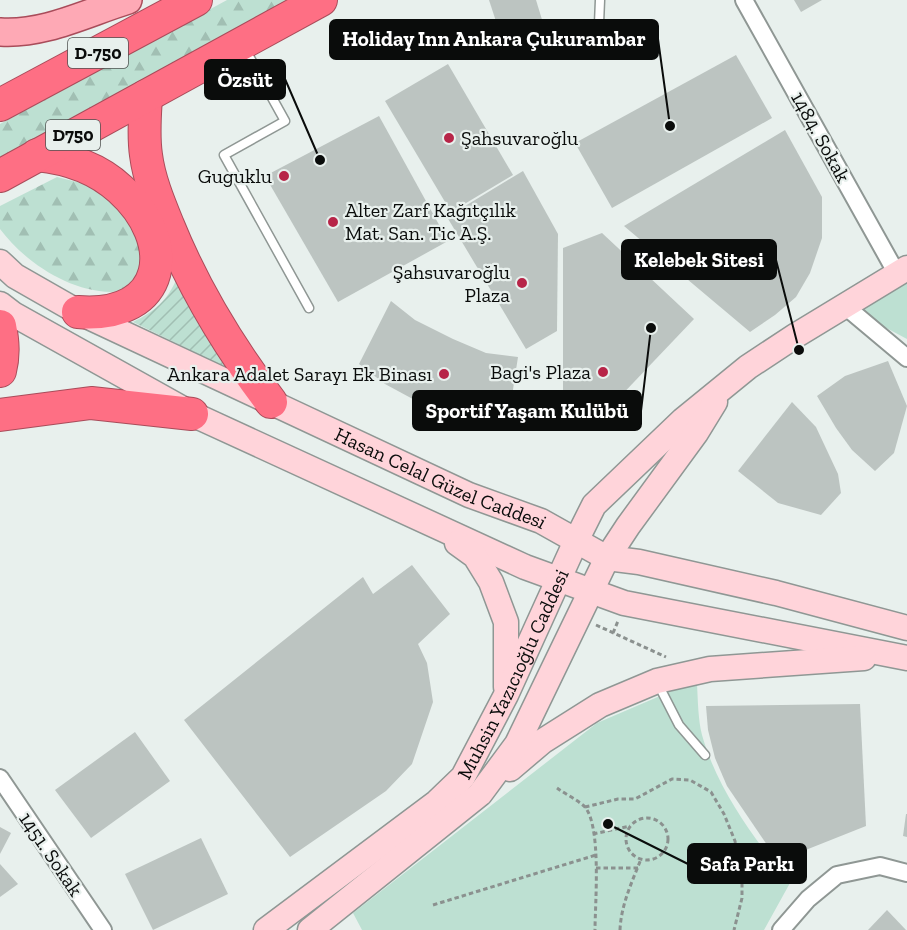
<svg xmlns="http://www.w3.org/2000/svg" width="907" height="930" font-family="'Zilla Slab',serif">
  <defs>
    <pattern id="forest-firs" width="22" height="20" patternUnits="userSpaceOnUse" patternTransform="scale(1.5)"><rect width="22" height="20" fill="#bde0d2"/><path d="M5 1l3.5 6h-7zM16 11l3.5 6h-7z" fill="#a1bfb3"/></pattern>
    <pattern id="garden-furrows" width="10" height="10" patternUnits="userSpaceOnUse" patternTransform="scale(1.5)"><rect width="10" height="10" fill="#bde0d2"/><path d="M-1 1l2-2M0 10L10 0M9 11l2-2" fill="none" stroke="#a1bfb3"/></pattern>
  </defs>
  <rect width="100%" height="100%" fill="#e8f0ed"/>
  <g fill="#bde0d2">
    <polygon points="907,270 907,339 845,306"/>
    <path d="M688,684H697C698,701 698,719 702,735C717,789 755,840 790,883L764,930H362L353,913L597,723Z"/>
  </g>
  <g fill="url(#forest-firs)">
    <polygon points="227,0 291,0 0,157 0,124"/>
    <path d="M57,177L81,183L102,192L128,213L144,258L134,288C126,289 118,292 111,292C68,291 25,262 0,229V206Z"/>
  </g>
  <path fill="url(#garden-furrows)" d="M177,278L237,373L133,322C154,312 168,300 177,278Z"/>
  <g fill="#bcc4c1">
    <polygon points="489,0 536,0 547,36 505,49"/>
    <polygon points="794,0 822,0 801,12"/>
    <polygon points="736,55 772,118 612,208 575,143"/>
    <polygon points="448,64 513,175 451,212 385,101"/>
    <polygon points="379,116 448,241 338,302 265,176"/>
    <polygon points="785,130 822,197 822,238 810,273 796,297 775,315 750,332 624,226"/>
    <polygon points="523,171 558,234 557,331 526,349 447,217"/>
    <polygon points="602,233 694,319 594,424 563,426 563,248"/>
    <polygon points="391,301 415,320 453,339 486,353 518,357 512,396 497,428 468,422 422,404 385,384 359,364"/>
    <polygon points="888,361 907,406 894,453 875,471 852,450 836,428 817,396 845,376"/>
    <polygon points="792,402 816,427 838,474 841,493 821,515 778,503 738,471"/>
    <polygon points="412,565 450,614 418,644 427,663 433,702 412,764 386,791 290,857 184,720 363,577 373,594"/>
    <polygon points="860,704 866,826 778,861 727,786 715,758 708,730 706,706"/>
    <polygon points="135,732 170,781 91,838 55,790"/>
    <polygon points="906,814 907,814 907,837 903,836"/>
    <polygon points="0,827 11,833 0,854"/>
    <polygon points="201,838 228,894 153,930 125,874"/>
    <polygon points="0,864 18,884 0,897"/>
    <polygon points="887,910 906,930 868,930"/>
  </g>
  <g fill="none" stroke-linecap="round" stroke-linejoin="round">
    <defs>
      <g id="lane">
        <polyline points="598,47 600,0"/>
        <polyline points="245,49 285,121 224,155 309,308"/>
        <polyline points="658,684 679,725 705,755"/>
      </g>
      <g id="street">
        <polyline points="744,0 897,274"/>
        <polyline points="845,306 907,358"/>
        <polyline points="0,778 103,930"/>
        <polyline points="781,930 808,899 837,875 880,866 907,873"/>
      </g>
      <g id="secondary">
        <path id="s1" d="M0,262L15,276L78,312L469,495L541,521L607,558L639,562L776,593L907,628"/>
        <polyline points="0,304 13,314 192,414 525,567 624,603 907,658"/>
        <polyline points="457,543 475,556 491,582 506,622 506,687"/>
        <polyline points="510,769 543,741 600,705 657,681 710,669 864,658"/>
        <path id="s2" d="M266,930L437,802L463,777L506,695L576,541L594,505L683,420L748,367L795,336L907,268"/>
        <polyline points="310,930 480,794 517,744 607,558 628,526 696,433 715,402"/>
      </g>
      <path id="primary" d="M0,32C44,35 86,13 128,0"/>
      <g id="highway">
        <path d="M146,96C145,115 143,135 146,155C149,179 159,203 168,225C194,289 229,347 271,402"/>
        <polyline points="0,105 196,0"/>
        <path d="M37,155C67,158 97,168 120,189C178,241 168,319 78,312"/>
        <polyline points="0,176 321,0"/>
        <path d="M0,326C3,342 4,355 0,371"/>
        <polyline points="0,415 91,403 192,414"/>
      </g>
    </defs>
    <use href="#lane" stroke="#8f9794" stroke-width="11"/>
    <use href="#street" stroke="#8f9794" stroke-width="20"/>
    <use href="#secondary" stroke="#8f9794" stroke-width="27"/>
    <use href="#primary" stroke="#a94c5a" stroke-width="30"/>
    <use href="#highway" stroke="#a94c5a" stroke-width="34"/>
    <g stroke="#8b918f" stroke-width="3" stroke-dasharray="4.5 3" stroke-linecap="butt">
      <polyline points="596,625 666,657"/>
      <polyline points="613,633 618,621"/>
      <path d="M557,788C565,794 576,799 584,806C602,824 595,904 595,930"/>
      <polyline points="585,807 618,799 635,799 672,779 690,780 711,792 724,814 735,841 742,878 742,898 734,930"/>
      <circle cx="647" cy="839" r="21"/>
      <polyline points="593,834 630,826"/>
      <polyline points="596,868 638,868"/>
      <polyline points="433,905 596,855"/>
      <path d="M620,930C621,905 632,882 641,859"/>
    </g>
    <use href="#lane" stroke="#fff" stroke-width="8"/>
    <use href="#street" stroke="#fff" stroke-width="16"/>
    <use href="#secondary" stroke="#ffd4da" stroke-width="24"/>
    <use href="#primary" stroke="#fea9b5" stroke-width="27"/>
    <use href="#highway" stroke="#fe6f84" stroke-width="32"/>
  </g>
  <g fill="#b72548" stroke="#e8f0ed" stroke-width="2">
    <circle cx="449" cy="138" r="6"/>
    <circle cx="284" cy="176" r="6"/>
    <circle cx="333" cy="222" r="6"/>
    <circle cx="522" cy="283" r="6"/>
    <circle cx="603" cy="372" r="6"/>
    <circle cx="444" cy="374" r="6"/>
  </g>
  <g text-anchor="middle" stroke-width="4.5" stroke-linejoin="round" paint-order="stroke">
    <g fill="#e8f0ed" stroke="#4d504f" stroke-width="1.5">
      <rect x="68" y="38" width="60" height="30" rx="4.5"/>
      <rect x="46" y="120" width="54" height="30" rx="4.5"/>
    </g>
    <g font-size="18" font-weight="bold" fill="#0a0c0b">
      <text x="98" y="59">D-750</text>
      <text x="73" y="141">D750</text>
    </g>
    <g font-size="20" fill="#0a0c0b" stroke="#e8f0ed">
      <text transform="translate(821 137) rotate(61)" y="7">1484. Sokak</text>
      <text dy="7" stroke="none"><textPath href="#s1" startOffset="492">Hasan Celal Güzel Caddesi</textPath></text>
      <text dy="7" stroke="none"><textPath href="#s2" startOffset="364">Muhsin Yazıcıoğlu Caddesi</textPath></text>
      <text transform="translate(51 854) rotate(56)" y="7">1451. Sokak</text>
    </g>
    <g font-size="20" fill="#0a0c0b" stroke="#e8f0ed" text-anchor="end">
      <text x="461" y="145" text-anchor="start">Şahsuvaroğlu</text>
      <text x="272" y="183">Guguklu</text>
      <text x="345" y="217" text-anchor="start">Alter Zarf Kağıtçılık<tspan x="345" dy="23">Mat. San. Tic A.Ş.</tspan></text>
      <text x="510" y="279">Şahsuvaroğlu<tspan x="510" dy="23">Plaza</tspan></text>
      <text x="591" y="379">Bagi's Plaza</text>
      <text x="432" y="381">Ankara Adalet Sarayı Ek Binası</text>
    </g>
  </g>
  <path fill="none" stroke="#0a0c0b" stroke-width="2" d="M670 126L658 39M320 160L285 79M799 350L776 260M651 328L641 411M608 824L688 864"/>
  <g fill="#0a0c0b" stroke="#e8f0ed" stroke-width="2">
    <circle cx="670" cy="126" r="6"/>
    <circle cx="320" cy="160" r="6"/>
    <circle cx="799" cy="350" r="6"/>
    <circle cx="651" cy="328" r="6"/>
    <circle cx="608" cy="824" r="6"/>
  </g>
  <g fill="#0a0c0b" stroke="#0a0c0b" stroke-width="2">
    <rect x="330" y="20" width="328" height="39" rx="6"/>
    <rect x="205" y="60" width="80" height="39" rx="6"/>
    <rect x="622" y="240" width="154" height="39" rx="6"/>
    <rect x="413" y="391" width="228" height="39" rx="6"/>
    <rect x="688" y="844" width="118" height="39" rx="6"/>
  </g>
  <g font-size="21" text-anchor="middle" font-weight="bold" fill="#fff">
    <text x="494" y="46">Holiday Inn Ankara Çukurambar</text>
    <text x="245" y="87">Özsüt</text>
    <text x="699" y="267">Kelebek Sitesi</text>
    <text x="527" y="418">Sportif Yaşam Kulübü</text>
    <text x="747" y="871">Safa Parkı</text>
  </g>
</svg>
